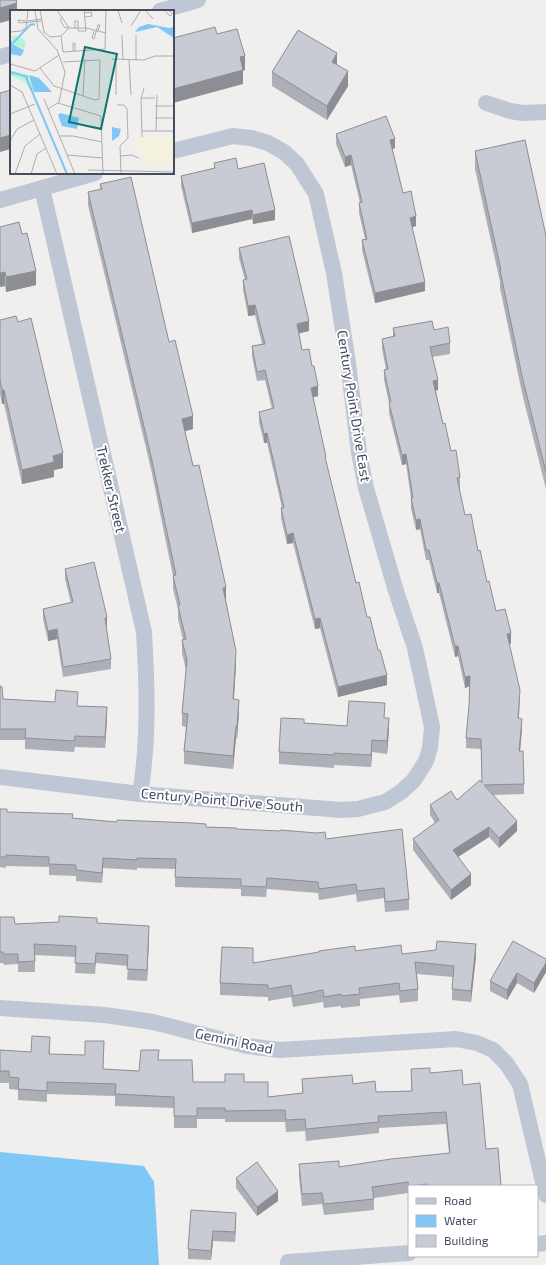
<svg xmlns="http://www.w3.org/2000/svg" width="546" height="1265" font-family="'Exo 2',sans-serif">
  <rect width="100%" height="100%" fill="#f1eeee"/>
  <polygon fill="#7ec7f7" points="0,1152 144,1166 154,1182 159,1265 0,1265"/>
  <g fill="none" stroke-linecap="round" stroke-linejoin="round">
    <g stroke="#bfc7d5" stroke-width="16">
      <polyline points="160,11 198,0"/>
      <polyline points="0,57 11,54"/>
      <polyline points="486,103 510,111 523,113 546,112"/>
      <path d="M42,188L144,632C147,683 149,742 140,794"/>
      <polyline points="0,200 95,173"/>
      <polyline points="0,777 140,794 341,810 358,809 385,802 401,792 414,780 426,761 430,748 432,727 415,648 396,591 366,488 359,453 348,363 334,273 316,194 297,164 284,152 268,143 251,138 233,136 173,151"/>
      <polyline points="0,1008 105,1015 153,1022 247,1046 280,1050 456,1039 477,1043 493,1050 506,1063 520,1084 546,1195"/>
      <polyline points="537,1244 546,1243"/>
      <polyline points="288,1262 409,1253"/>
    </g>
  </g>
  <g fill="#adafb6">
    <polygon points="272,72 348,86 327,120 272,86"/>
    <polygon points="336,134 395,148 392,149 403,193 416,226 412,227 425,291 375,303 362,250 362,240 365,239 359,213 359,203 360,203 351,165 345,167 336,144"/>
    <polygon points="475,151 546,236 546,489 522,393 500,288 500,282 475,169"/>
    <polygon points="214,163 238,169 275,220 253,224 252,219 192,233 181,186 181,176 214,169"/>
    <polygon points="100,184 169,342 193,429 185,431 226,600 236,664 234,699 239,713 237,739 236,738 233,769 184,764 184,751 186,727 182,726 182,713 186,670 182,653 182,640 183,640 178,619 178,609 173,589 173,576 151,469 88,205 88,192 100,190"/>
    <polygon points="0,227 22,234 36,285 6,292 5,286 0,287"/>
    <polygon points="239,248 309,331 298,333 302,350 318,396 313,397 326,462 356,583 367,617 387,685 338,697 320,628 315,629 293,543 287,544 281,518 281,508 282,508 274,473 267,443 264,443 259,422 259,412 272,409 265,380 257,381 252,356 252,346 262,344 255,315 248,316 243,290 243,280 245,280 239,258"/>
    <polygon points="0,320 63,468 54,470 54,477 22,484 4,404 2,404 0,394"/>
    <polygon points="393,328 434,330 450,343 450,354 432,357 438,390 436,391 443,424 451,451 460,477 460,487 459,488 465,515 478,551 496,611 511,644 509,644 520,700 519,718 522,729 520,751 524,784 524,794 493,795 517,831 499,848 489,837 458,857 471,885 451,900 413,850 413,839 435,823 430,815 430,805 457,800 482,783 481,749 466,748 466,738 469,706 469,686 465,688 458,656 455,657 439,593 437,593 429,560 426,560 420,529 416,530 411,509 411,498 406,464 402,465 389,413 389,403 384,380 384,370 386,369 382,349 382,339 393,337"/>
    <polygon points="65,569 107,627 106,627 111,659 111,669 63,677 57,639 48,641 43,619 43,609 71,603 65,579"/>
    <polygon points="0,686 3,699 78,706 107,718 105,748 75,747 74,752 25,749 25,740 0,740"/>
    <polygon points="385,718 389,730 387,754 372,752 371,767 334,765 334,768 279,764 279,752 304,723 347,726"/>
    <polygon points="0,809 7,812 117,822 206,827 326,839 409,899 409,910 385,912 384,898 357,902 356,894 319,900 318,893 267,889 266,897 241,896 241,889 175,887 175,869 137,868 137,870 103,868 102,883 76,881 76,876 49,875 49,867 6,866 6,868 0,867"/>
    <polygon points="0,917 15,924 97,923 149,937 147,981 127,980 128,966 96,963 95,974 75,973 76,957 35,955 35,972 18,972 18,964 4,965 3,963 0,963"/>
    <polygon points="355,951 402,954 476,956 471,1002 452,1000 452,989 453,977 417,974 418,989 418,1001 400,1003 399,995 360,999 360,1006 341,1008 341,1006 324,1008 323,1002 293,1007 291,997 268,1001 268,997 220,995 220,983"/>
    <polygon points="546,959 546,972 534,993 517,983 507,1000 490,991 490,981"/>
    <polygon points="50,1049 50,1054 104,1069 139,1071 159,1060 193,1082 244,1082 268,1097 302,1093 302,1079 353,1084 376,1092 411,1091 411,1069 430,1073 463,1085 486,1149 501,1186 409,1186 409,1198 408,1193 374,1198 374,1210 324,1215 322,1204 302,1206 299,1176 299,1164 339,1167 449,1153 446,1124 379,1128 379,1133 306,1141 305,1131 286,1132 285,1122 225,1122 225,1119 197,1119 197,1128 174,1128 174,1108 115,1106 115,1096 47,1094 47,1102 18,1100 18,1090 9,1089 9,1083 0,1083 0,1050 31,1052"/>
    <polygon points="236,1178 278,1201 257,1216 236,1188"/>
    <polygon points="236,1213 235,1242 213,1241 211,1260 188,1259 188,1249"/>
  </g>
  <g fill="#8d8e94">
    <polygon points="17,3 17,11 11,11 11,20 0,23 0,8"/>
    <polygon points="337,53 337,67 332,62"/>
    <polygon points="245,56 245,70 243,71 243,84 173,103 173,89 240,57"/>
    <polygon points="348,71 348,86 327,120 327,106"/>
    <polygon points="11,135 11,149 0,152 0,138"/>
    <polygon points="395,139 395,148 390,150 390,140"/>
    <polygon points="351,155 351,165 345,167 345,157"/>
    <polygon points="252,210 252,219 192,233 192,223"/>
    <polygon points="275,210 275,220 253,224 253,215"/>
    <polygon points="416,216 416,226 410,228 410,218"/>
    <polygon points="36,271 36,285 6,292 6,277"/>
    <polygon points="5,272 5,286 0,287 0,273"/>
    <polygon points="425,282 425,291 375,303 375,293"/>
    <polygon points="255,305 255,315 248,316 248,306"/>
    <polygon points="309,321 309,331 297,334 297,324"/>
    <polygon points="438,380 438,390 433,391 433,381"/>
    <polygon points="318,386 318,396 311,398 311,388"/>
    <rect x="2" y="390" width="2" height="14"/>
    <polygon points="193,416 193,429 182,432 182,419"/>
    <polygon points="267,433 267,443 264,443 264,434"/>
    <polygon points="63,453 63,468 54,470 54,477 22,484 22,470 53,456"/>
    <polygon points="406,454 406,464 402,465 402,455"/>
    <polygon points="420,519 420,529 416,530 416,520"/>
    <polygon points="293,533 293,543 287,544 287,535"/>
    <rect x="437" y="583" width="2" height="10"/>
    <polygon points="226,587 226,600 223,601 223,588"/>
    <polygon points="107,617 107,627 105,627 105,618"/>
    <polygon points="320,618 320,628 315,629 315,619"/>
    <polygon points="57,629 57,639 48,641 48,631"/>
    <polygon points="511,633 511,644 507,644 507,634"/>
    <polygon points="455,646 458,646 458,656 455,657"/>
    <polygon points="236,651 236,664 233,712 233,699"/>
    <polygon points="387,675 387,685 338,697 338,687"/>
    <polygon points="470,676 470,686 465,688 465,677"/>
    <polygon points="239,700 239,713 237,739 237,726"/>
    <polygon points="107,707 107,718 105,748 105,737"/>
    <polygon points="389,718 389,730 387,754 387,741"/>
    <polygon points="522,719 522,729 519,762 519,751"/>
    <polygon points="236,726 236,738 233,769 233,756"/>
    <polygon points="372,740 372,752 371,767 371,755"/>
    <polygon points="517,821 517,831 499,848 499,838"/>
    <polygon points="489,827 489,837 453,860 453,850"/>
    <polygon points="103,858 103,868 102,883 102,873"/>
    <polygon points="471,874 471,885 451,900 451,890"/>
    <polygon points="149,926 149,937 147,981 147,970"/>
    <polygon points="476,944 476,956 471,1002 471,991"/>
    <polygon points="546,963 546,972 534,993 534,983"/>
    <polygon points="517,973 517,983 507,1000 507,990"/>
    <polygon points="278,1191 278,1201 257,1216 257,1207"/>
    <polygon points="236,1213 236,1223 235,1242 235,1232"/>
    <polygon points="213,1231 213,1241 211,1260 211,1251"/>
  </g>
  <g fill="#c9cbd4" stroke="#8d8e94">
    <polygon points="0,0 16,0 17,3 0,8"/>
    <polygon points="215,27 217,34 237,29 245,56 240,57 243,70 173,89 173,38"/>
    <polygon points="298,30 337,53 332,62 348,71 327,106 272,72"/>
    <polygon points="11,90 11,135 0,138 0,93"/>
    <polygon points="386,116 395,139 390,140 403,193 411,191 416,216 410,218 425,282 375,293 362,240 367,239 359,203 362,202 351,155 345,157 336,134"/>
    <polygon points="525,140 546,236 546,472 522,376 500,270 501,270 475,151"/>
    <polygon points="236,158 238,169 264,163 275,210 253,215 252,210 192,223 181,176 215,168 214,163"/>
    <polygon points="131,177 169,342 175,340 193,416 182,419 193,466 199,465 226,587 223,588 236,651 233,699 239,700 237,726 236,726 233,756 184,751 188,714 182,713 187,660 182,640 186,639 178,606 180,605 173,576 176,575 151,456 88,192 102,189 100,184"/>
    <polygon points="19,222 22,234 27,233 36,271 6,277 5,272 0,273 0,227"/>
    <polygon points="289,236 309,321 297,324 302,350 309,349 312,366 314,366 318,386 311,388 326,457 325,457 356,583 359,582 367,617 370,617 378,650 380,650 387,675 338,687 320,618 315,619 293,533 287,535 281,508 284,508 274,463 267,433 264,434 259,412 274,408 265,370 257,372 252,346 265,344 255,305 248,306 243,280 247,279 239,248"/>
    <polygon points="16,316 18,322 31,318 63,453 53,456 54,462 22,470 4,390 2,390 0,380 0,320"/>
    <polygon points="432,321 434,330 448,327 450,343 430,347 438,380 433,381 443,424 445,423 451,451 456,450 460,477 457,478 465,515 471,514 478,551 480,550 487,582 489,581 496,611 505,609 511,633 507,634 520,690 518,718 522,719 519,751 523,751 524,784 484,785 517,821 499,838 489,827 453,850 471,874 451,890 413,839 439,820 430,805 451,791 457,800 480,780 482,783 481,739 466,738 469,706 470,676 465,677 458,646 455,646 439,583 437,583 429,550 426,550 420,519 416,520 411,498 413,498 406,454 402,455 389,403 391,402 384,370 388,369 382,339 395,336 393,328"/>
    <polygon points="94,562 107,617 105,618 111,659 63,667 57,629 48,631 43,609 73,602 65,569"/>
    <polygon points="0,686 2,687 3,699 55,702 56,690 78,692 77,706 107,707 105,737 75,736 74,741 25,738 26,729 0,729"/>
    <polygon points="349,701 385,703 384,718 389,718 387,741 372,740 371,755 334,753 334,755 279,752 281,718 304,719 304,723 347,726"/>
    <polygon points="0,809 7,809 7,812 73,814 72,818 117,822 117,820 193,823 206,824 206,827 236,828 236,829 280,831 280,830 317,833 325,832 326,839 402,829 409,899 385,902 384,888 357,891 356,884 319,889 318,882 267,878 266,887 241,886 241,879 175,877 176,859 137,858 137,860 103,858 102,873 76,870 76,865 49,864 49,857 6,855 6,857 0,857"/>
    <polygon points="59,916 97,918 97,923 149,926 147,970 127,969 128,955 96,953 95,964 75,963 76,946 34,944 35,961 18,962 18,954 4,954 3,952 0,952 0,917 14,917 15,924 59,922"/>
    <polygon points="437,941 476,944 471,991 452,989 454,966 415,962 418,989 400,991 399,983 359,988 360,994 341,996 341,994 324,997 323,990 293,996 291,985 268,989 268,985 220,983 222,947 253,948 253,963 319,952 319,951 355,946 355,951 401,945 402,954 436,950"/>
    <polygon points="513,941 546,959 546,963 534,983 517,973 507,990 490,981"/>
    <polygon points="32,1036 50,1037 49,1054 85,1055 85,1041 104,1041 103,1069 139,1071 141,1050 159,1050 158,1060 192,1060 193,1082 225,1082 225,1074 244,1074 244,1082 268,1082 268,1097 303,1093 302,1079 352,1075 353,1084 375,1081 376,1092 412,1091 411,1069 430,1068 430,1073 462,1070 463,1085 480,1083 486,1149 498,1148 501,1186 429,1186 428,1184 409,1186 409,1187 408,1182 372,1187 374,1199 324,1204 322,1193 302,1194 299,1164 339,1161 339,1167 391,1159 450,1153 446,1112 378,1116 379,1122 306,1129 305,1119 286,1120 285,1110 225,1111 225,1108 197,1108 197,1116 174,1116 174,1097 115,1094 116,1084 47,1082 47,1091 18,1089 19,1078 9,1077 9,1071 0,1071 0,1050 31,1052"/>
    <polygon points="257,1162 278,1191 257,1207 236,1178"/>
    <polygon points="191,1210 236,1213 235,1232 213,1231 211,1251 188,1249"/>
  </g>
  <g text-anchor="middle" stroke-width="4" stroke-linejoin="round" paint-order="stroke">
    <g font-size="14" fill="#444c5e" stroke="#fff">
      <text transform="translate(354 406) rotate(81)" y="5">Century Point Drive East</text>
      <text transform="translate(111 489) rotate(77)" y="5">Trekker Street</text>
      <text transform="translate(222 800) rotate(5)" y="5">Century Point Drive South</text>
      <text transform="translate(234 1041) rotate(12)" y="5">Gemini Road</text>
    </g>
  </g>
  <g transform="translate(10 10)">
    <rect width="164" height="164" fill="#f1eeee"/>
    <path d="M1,26H10L16,32L13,46V38L4,35ZM0,60L19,65L24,82L21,81L15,72L0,65Z" fill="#b6f4da"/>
    <path d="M164,127V152L161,153L139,154L130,143L126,132V128Z" fill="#f4f1dc"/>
    <path d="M138,14L159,18L164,17V28L147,17L125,22L129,17ZM0,28L4,35L14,40L11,46L0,44ZM19,65L29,68L42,82H24ZM50,103L69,108L67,119L52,116L48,105ZM102,117L111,119L109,126L102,131Z" fill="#7ec7f7"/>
    <path fill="none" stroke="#7ec7f7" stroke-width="2" d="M3,33L20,15L25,14M0,62L18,67M16,67L57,164"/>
    <path fill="none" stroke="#acadb4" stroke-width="1" d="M25,0L28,19L47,40L55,62L49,92L38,99M30,0L34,22L40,27L51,26M47,0L59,18M108,0L112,13M135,0L143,9M154,0L160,6L162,4L159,0M74,3L81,2L82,6L75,7M53,8L50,10L55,18L58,17M16,11L8,10L9,13L32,11M18,11L32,9M121,16L131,0M65,19V11H68V21H76L74,0M84,21L82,28L84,29L88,15H90L88,21M0,22L11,21L16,18L18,0M112,25L113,50M126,25V50M51,26L53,42L95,39L96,0M51,26L59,18H76L96,23M63,41V33H65V41M102,49L134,50L145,46H164M119,50L121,85M0,54L25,61L49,45M30,58L44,76L85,90L89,89L90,50L53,52M0,75L12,82L47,164M106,85V51M73,86L75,49M131,88H145M34,89L65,164M48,93L91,106L93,164M107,95H114L117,99L118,128L110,136L111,164M145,96H164M0,104L25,94M145,108H164M76,116L92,118M132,121H164M146,121L147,85M49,126H63L92,132M132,127L131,89L134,78M0,131L7,119L24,110M57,145L93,148M111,146L121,145L129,148M78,160L164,162M5,164L15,136L30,124M21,164L27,144L36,138"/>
    <path fill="#0f766e" fill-opacity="0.15" stroke="#0f766e" stroke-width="2" d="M75,37L107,44L91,119L59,112Z"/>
    <rect width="164" height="164" fill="none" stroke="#444c5e" stroke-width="2"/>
  </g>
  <rect x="408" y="1185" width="130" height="72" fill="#ffffff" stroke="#b4b7bf"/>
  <rect x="416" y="1198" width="20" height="6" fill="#bfc7d5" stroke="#b4b7bf"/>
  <text x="444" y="1205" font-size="12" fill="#444c5e">Road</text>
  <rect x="416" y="1215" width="20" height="12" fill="#7ec7f7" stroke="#b4b7bf"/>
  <text x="444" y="1225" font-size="12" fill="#444c5e">Water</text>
  <rect x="416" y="1235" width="20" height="12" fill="#c9cbd4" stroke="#b4b7bf"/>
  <text x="444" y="1245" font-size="12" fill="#444c5e">Building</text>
</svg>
